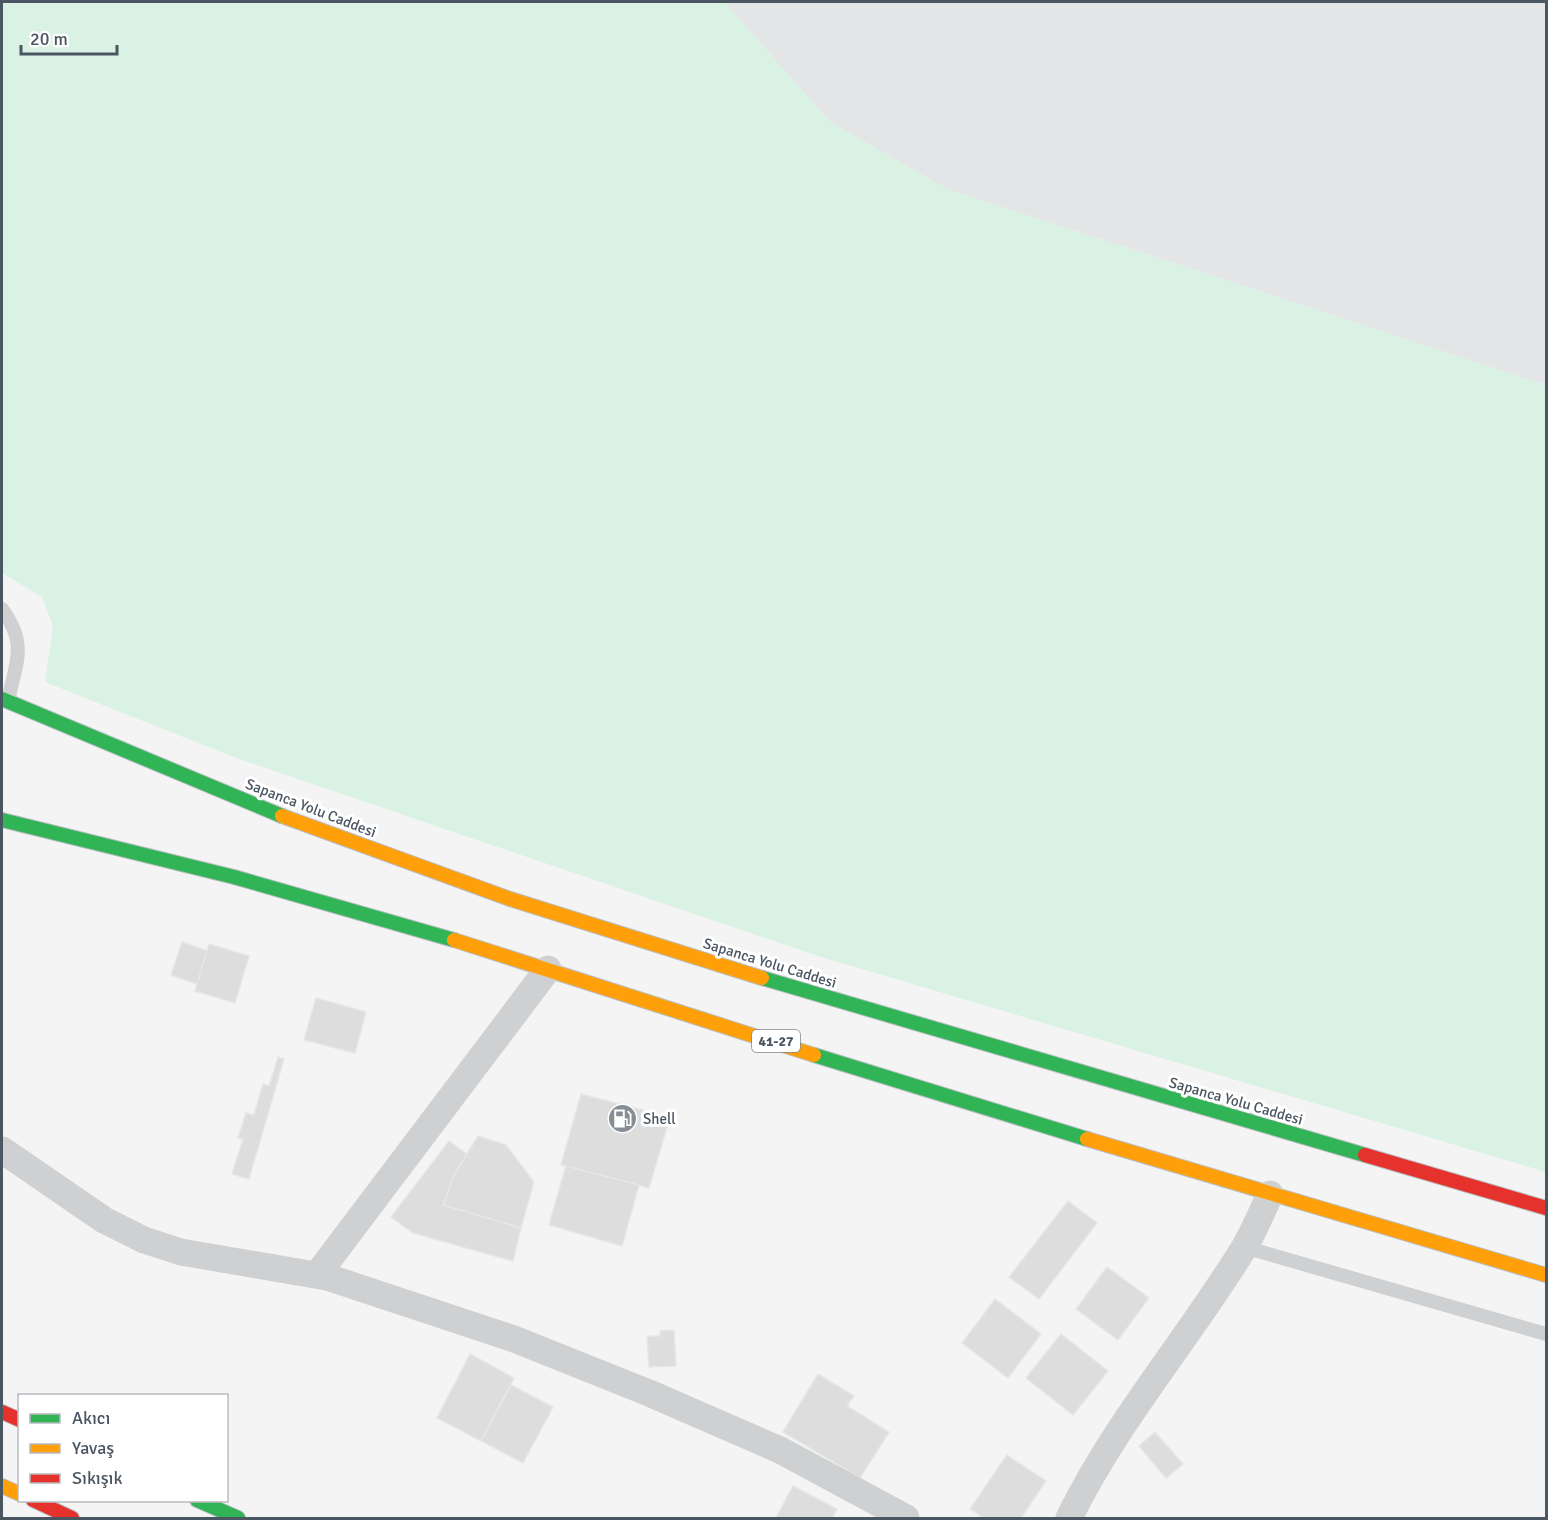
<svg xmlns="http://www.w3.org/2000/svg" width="1548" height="1520" font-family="Signika,sans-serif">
  <rect width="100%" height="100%" fill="#f4f4f4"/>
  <polygon fill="#e4e5e7" points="724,2 1546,2 1546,385 947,189 830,122"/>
  <polygon fill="#d9f2e3" points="2,2 724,2 830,122 947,189 1546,385 1546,1172 818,956 236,758 45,682 53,626 42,597 2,573"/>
  <g fill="#ddddde" stroke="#e5e6e7" stroke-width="1.5">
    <polygon points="182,942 208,951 197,984 171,975"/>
    <polygon points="209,944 249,956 235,1003 195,991"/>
    <polygon points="316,998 366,1012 355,1053 304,1040"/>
    <polygon points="278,1057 284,1059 249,1179 232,1174 243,1139 238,1138 246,1113 254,1115 263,1084 269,1086"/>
    <polygon points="581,1094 670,1117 649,1188 561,1165"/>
    <polygon points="478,1136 506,1145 534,1182 521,1228 443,1205 455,1173"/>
    <polygon points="449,1141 467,1154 455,1173 443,1205 521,1228 513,1261 413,1233 391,1217"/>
    <polygon points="566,1166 639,1185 622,1246 549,1225"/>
    <polygon points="1068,1201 1097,1223 1039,1299 1009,1277"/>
    <polygon points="1107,1267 1149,1298 1118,1340 1076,1309"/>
    <polygon points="995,1299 1041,1334 1008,1378 962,1343"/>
    <polygon points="674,1330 676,1366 649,1367 647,1336 660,1336 660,1331"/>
    <polygon points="1061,1334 1108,1371 1073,1415 1026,1378"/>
    <polygon points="470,1354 514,1378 481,1441 437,1418"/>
    <polygon points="818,1374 854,1396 847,1406 889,1432 860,1478 783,1432"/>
    <polygon points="511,1385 553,1407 523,1463 481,1441"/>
    <polygon points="1155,1432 1183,1464 1166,1478 1139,1446"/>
    <polygon points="1007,1455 1046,1481 1021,1518 984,1518 970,1509"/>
    <polygon points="793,1486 837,1509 832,1518 776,1518"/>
  </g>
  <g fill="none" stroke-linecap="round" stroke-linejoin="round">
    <defs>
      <g id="fast">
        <polyline points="2,699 282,816"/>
        <polyline points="2,820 234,877 454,940"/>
        <polyline points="762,978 1365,1155"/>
        <polyline points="814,1055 1087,1139"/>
        <polyline points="197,1500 238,1518"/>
      </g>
      <g id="slow">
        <polyline points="282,816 510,899 762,978"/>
        <polyline points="454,940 814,1055"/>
        <polyline points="1087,1139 1546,1275"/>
        <polyline points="2,1486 20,1494"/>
      </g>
      <g id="jam">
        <polyline points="1365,1155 1546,1208"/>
        <polyline points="2,1412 20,1420"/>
        <polyline points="33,1500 72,1518"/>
      </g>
    </defs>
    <use href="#fast" stroke="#b9bec3" stroke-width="16"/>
    <use href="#slow" stroke="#b9bec3" stroke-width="16"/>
    <use href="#jam" stroke="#b9bec3" stroke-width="16"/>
    <g stroke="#ced0d2" stroke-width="14">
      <path d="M2,609C28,644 16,662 8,701"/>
      <polyline points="1244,1247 1546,1334"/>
    </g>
    <g stroke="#ced0d2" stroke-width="27">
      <polyline points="2,1150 104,1220 144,1240 181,1252 327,1277 514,1339 649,1393 780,1450 906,1518"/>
      <polyline points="317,1275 548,969"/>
      <path d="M1069,1518C1116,1422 1188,1339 1244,1248C1254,1231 1262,1212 1270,1194"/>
    </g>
    <use href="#fast" stroke="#30b455" stroke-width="14"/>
    <use href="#slow" stroke="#ff9f0a" stroke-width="14"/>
    <use href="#jam" stroke="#e5322d" stroke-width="14"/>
  </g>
  <defs>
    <symbol id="fuel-disc" viewBox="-11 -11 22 22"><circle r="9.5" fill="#868d94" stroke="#fff"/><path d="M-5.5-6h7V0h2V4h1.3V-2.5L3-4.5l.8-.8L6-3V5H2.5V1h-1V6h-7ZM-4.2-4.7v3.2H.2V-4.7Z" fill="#fff"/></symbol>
  </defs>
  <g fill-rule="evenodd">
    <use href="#fuel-disc" x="606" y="1102" width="33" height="33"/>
  </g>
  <g text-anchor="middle" stroke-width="6" stroke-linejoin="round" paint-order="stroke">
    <rect fill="#fff" stroke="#808990" stroke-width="1.5" x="752" y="1030" width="48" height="22" rx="4.5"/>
    <g font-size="14" font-weight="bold" fill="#4a5661">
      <text x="776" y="1046">41-27</text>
    </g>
    <g font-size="15" fill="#4a5661" stroke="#fff">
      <text transform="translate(311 808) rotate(21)" y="5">Sapanca Yolu Caddesi</text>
      <text transform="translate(770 963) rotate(17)" y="5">Sapanca Yolu Caddesi</text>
      <text transform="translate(1236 1101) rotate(16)" y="5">Sapanca Yolu Caddesi</text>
    </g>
    <g font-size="15" fill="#4a5661" stroke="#fff" text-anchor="start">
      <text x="643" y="1124">Shell</text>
    </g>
  </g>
  <rect width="1548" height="1520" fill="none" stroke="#4a5661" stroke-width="6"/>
  <rect x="18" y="1394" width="210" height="108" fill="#ffffff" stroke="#b7bbc0" stroke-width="1.5"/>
  <rect x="30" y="1414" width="30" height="9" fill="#30b455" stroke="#b7bbc0" stroke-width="1.5"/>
  <text x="72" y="1424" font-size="18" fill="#4a5661">Akıcı</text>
  <rect x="30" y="1444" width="30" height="9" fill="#ff9f0a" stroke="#b7bbc0" stroke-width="1.5"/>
  <text x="72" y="1454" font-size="18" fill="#4a5661">Yavaş</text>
  <rect x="30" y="1474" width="30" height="9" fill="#e5322d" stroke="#b7bbc0" stroke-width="1.5"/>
  <text x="72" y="1484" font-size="18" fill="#4a5661">Sıkışık</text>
  <path d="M21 45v9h96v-9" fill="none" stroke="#4a5661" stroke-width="3"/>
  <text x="30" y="45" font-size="18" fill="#4a5661" stroke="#ffffff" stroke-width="4.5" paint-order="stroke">20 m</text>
</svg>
